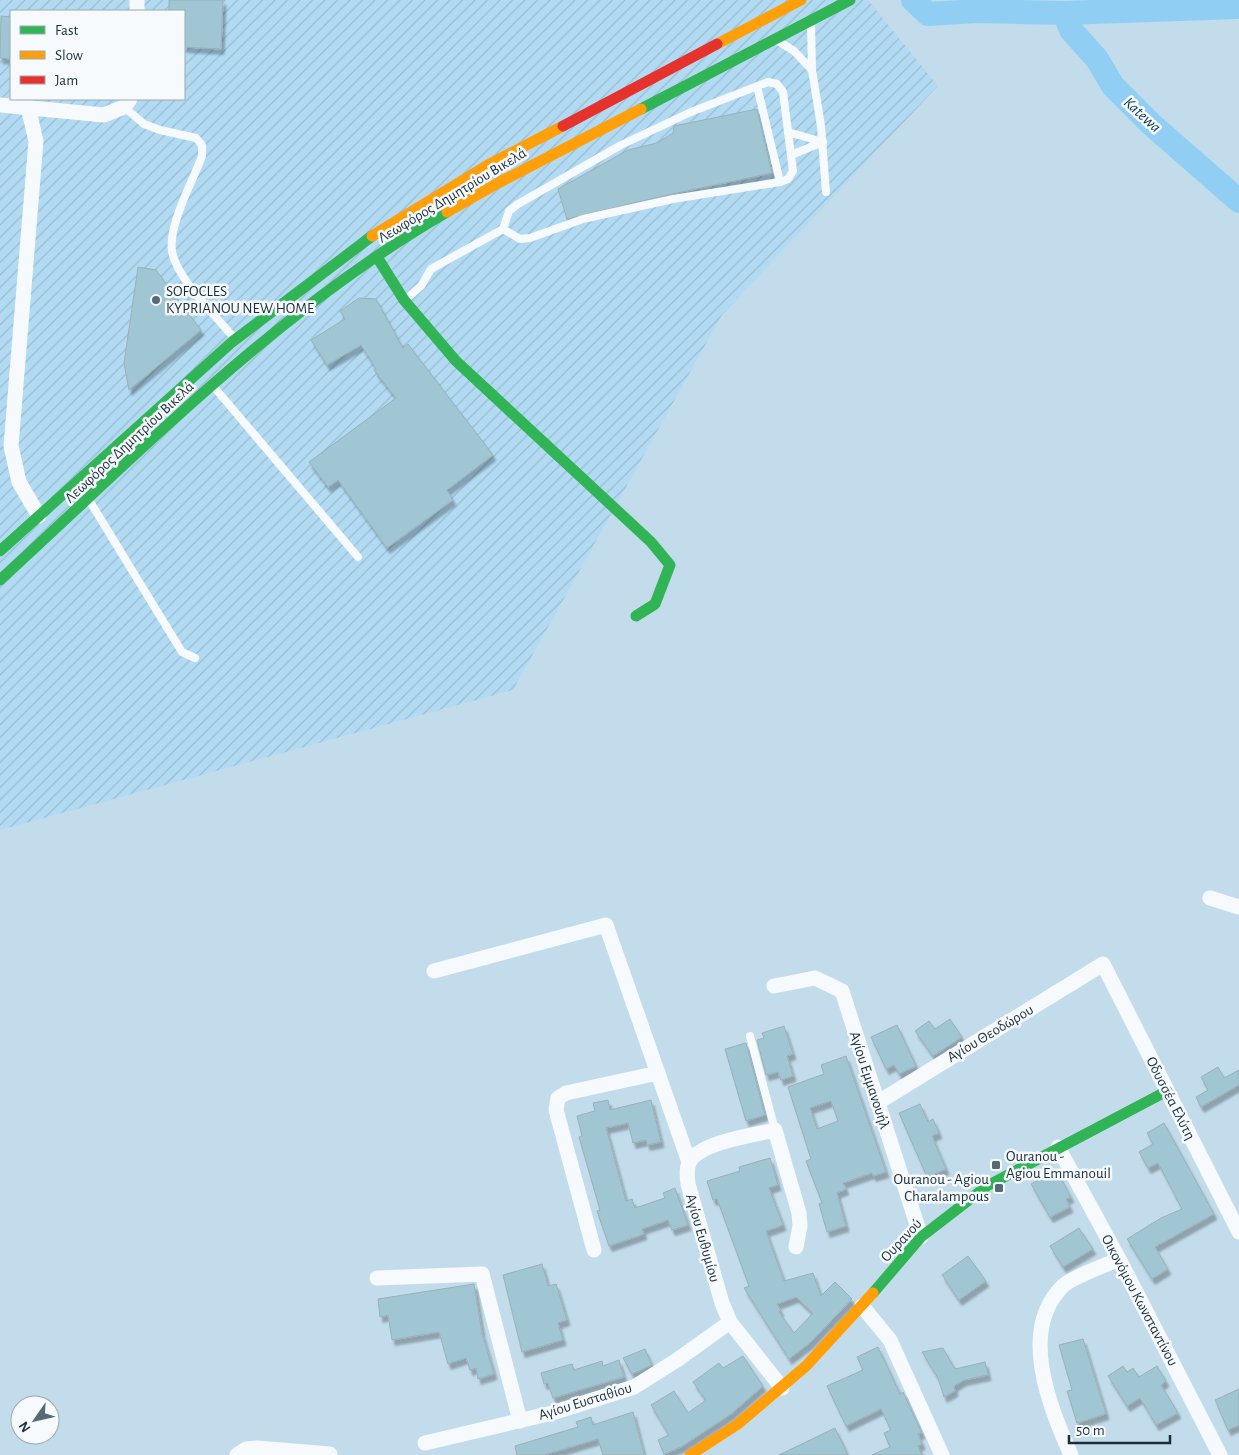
<svg xmlns="http://www.w3.org/2000/svg" width="1239" height="1455" font-family="'Alegreya Sans',sans-serif">
  <defs>
    <pattern id="industrial-furrows" width="10" height="10" patternUnits="userSpaceOnUse" patternTransform="scale(1.25)"><rect width="10" height="10" fill="#b2dbf3"/><path d="M-1 1l2-2M0 10L10 0M9 11l2-2" fill="none" stroke="#98bcd1"/></pattern>
    <filter id="shadow"><feDropShadow dx="3" dy="5.5" stdDeviation="1" flood-color="#0004"/></filter>
  </defs>
  <rect width="100%" height="100%" fill="#c3dceb"/>
  <path fill="url(#industrial-furrows)" fill-rule="evenodd" d="M0,0H868L938,86L722,315L513,690L0,830ZM11,11H184V99H11Z"/>
  <g fill="none" stroke-linecap="round" stroke-linejoin="round">
    <g stroke="#90cff3" stroke-width="24">
      <polyline points="913,0 928,14 977,11 1064,13 1239,7"/>
      <polyline points="1064,13 1071,30 1097,59 1113,86 1151,124 1239,201"/>
    </g>
  </g>
  <g fill="#9fc6d2" stroke="#9ab0b9" fill-rule="evenodd" filter="url(#shadow)">
    <polygon points="169,0 223,0 221,49 184,47 184,11 169,11"/>
    <polygon points="1,16 11,17 11,59 0,58"/>
    <polygon points="757,109 772,173 672,194 567,219 558,189 628,150 657,143 673,133 674,126"/>
    <polygon points="138,267 156,270 201,330 129,390 124,363"/>
    <polygon points="359,298 376,299 403,348 408,344 493,455 447,490 453,500 387,548 338,480 328,487 309,462 396,398 374,370 376,369 361,345 327,365 311,340 345,319 340,311"/>
    <polygon points="950,1019 962,1037 933,1056 915,1031 929,1021 935,1029"/>
    <polygon points="897,1025 916,1066 899,1074 894,1065 886,1069 871,1037"/>
    <polygon points="784,1026 793,1054 787,1056 793,1076 781,1080 778,1072 766,1075 757,1040 764,1038 762,1033"/>
    <polygon points="746,1043 765,1115 746,1121 725,1049"/>
    <path d="M846,1056L886,1172L873,1176L872,1173L843,1183L846,1189L837,1193L846,1226L827,1232L819,1204L822,1203L806,1161L811,1159L788,1087L824,1074L821,1065ZM831,1101L838,1121L817,1129L810,1108Z"/>
    <polygon points="1218,1067 1224,1078 1239,1070 1239,1085 1201,1107 1196,1097 1208,1090 1201,1077"/>
    <polygon points="608,1100 610,1110 651,1100 661,1142 647,1145 646,1140 633,1143 628,1123 606,1128 626,1201 632,1199 635,1208 665,1198 663,1193 675,1188 688,1225 672,1230 668,1220 642,1229 644,1234 609,1246 597,1211 600,1210 579,1137 582,1136 577,1116 595,1111 593,1103"/>
    <polygon points="920,1104 928,1122 933,1119 939,1133 932,1136 946,1169 927,1177 899,1113"/>
    <polygon points="1164,1123 1214,1214 1155,1247 1168,1269 1152,1279 1127,1239 1161,1218 1182,1209 1158,1163 1148,1168 1139,1152 1153,1144 1147,1133"/>
    <path d="M770,1158L778,1185L769,1188L783,1225L766,1231L784,1281L813,1273L821,1296L835,1282L852,1299L810,1343L789,1359L744,1288L749,1286L717,1199L713,1200L707,1181L740,1171L739,1167ZM796,1297L813,1313L794,1333L779,1312L781,1311L777,1304Z"/>
    <polygon points="1059,1175 1071,1197 1066,1199 1070,1207 1050,1217 1031,1184 1046,1176 1049,1181"/>
    <polygon points="1079,1228 1093,1249 1063,1267 1050,1246"/>
    <polygon points="968,1256 986,1281 959,1300 942,1275"/>
    <polygon points="542,1264 548,1286 556,1284 567,1320 558,1323 563,1340 522,1352 503,1275"/>
    <polygon points="474,1284 482,1333 494,1374 478,1379 476,1368 470,1370 466,1358 448,1364 439,1332 392,1340 388,1315 380,1317 378,1299"/>
    <polygon points="1083,1339 1106,1414 1077,1423 1067,1391 1072,1390 1059,1345"/>
    <polygon points="878,1347 900,1394 903,1392 922,1433 918,1434 922,1444 918,1446 922,1455 872,1455 890,1447 884,1433 891,1430 881,1409 846,1426 827,1386 863,1370 857,1357"/>
    <polygon points="943,1348 955,1369 985,1362 988,1375 964,1380 954,1386 955,1391 944,1397 938,1378 922,1352"/>
    <polygon points="645,1349 652,1365 632,1374 623,1358"/>
    <polygon points="743,1356 763,1386 731,1414 681,1447 664,1454 658,1440 669,1435 651,1405 674,1391 688,1413 706,1400 693,1382 719,1363 723,1368"/>
    <polygon points="619,1360 624,1377 553,1398 548,1383 544,1384 541,1373 572,1364 574,1370 602,1361 603,1366"/>
    <polygon points="1123,1366 1127,1372 1133,1368 1139,1377 1157,1366 1166,1381 1161,1385 1178,1413 1156,1425 1140,1398 1127,1406 1108,1376"/>
    <polygon points="1239,1389 1239,1425 1228,1430 1215,1400"/>
    <polygon points="633,1412 644,1455 603,1455 598,1439 544,1455 517,1455 515,1446 578,1427 576,1422 591,1417 593,1425"/>
    <polygon points="835,1428 848,1455 779,1455"/>
  </g>
  <g fill="none" stroke-linecap="round" stroke-linejoin="round">
    <g stroke="#f6fafc" stroke-width="8">
      <polyline points="811,23 812,70 821,126 826,192"/>
      <polyline points="778,41 794,51 812,70"/>
      <polygon points="768,82 777,84 783,92 793,171 788,179 780,182 673,199 583,219 530,238 520,239 503,229 509,211 518,204 621,145 691,112"/>
      <polyline points="757,86 780,182"/>
      <path d="M124,107L144,124L160,130L196,138L202,145V156C193,181 168,225 172,251C176,278 216,316 234,338"/>
      <polyline points="788,132 823,142"/>
      <polyline points="791,155 823,142"/>
      <polyline points="406,299 421,286 431,269 503,229"/>
      <polyline points="214,387 358,557"/>
      <polyline points="89,500 182,652 195,658"/>
      <polyline points="750,1036 775,1130"/>
    </g>
    <g stroke="#f6fafc" stroke-width="15">
      <polyline points="137,11 137,0"/>
      <polyline points="0,105 104,115 124,107 130,99"/>
      <polyline points="28,107 36,141 11,446 19,482 39,516"/>
      <polyline points="1210,898 1239,907"/>
      <polyline points="434,971 606,925 689,1162"/>
      <polyline points="774,986 815,978 842,991 921,1237"/>
      <polyline points="877,1103 1103,964 1239,1232"/>
      <polyline points="1058,1147 1119,1259 1220,1455"/>
      <polyline points="594,1250 556,1110 558,1098 566,1093 658,1073"/>
      <polyline points="377,1278 482,1274 520,1421"/>
      <polyline points="862,1306 890,1340 942,1455"/>
      <path d="M782,1388L730,1322L722,1303L688,1184C687,1176 686,1168 690,1161C702,1142 754,1135 775,1130L799,1213L800,1226L796,1247"/>
      <polyline points="425,1443 552,1413 634,1387 677,1360 730,1322"/>
      <polyline points="237,1455 246,1449 257,1448 330,1454"/>
      <path d="M1071,1455C1050,1407 1017,1329 1064,1285C1073,1277 1106,1265 1119,1259"/>
    </g>
    <g stroke="#30b455" stroke-width="11">
      <polyline points="641,109 850,0"/>
      <polyline points="377,257 404,300 456,361 651,542 670,565 655,604 636,616"/>
      <polyline points="0,551 232,342 372,236"/>
      <path d="M0,580C142,450 279,309 447,212"/>
      <polyline points="873,1293 921,1237 987,1186 1167,1091"/>
    </g>
    <g stroke="#ff9f0a" stroke-width="11">
      <polyline points="717,44 801,0"/>
      <polyline points="447,212 498,183 641,109"/>
      <polyline points="372,236 488,165 563,126"/>
      <polyline points="690,1455 738,1424 806,1366 873,1293"/>
    </g>
    <polyline stroke="#e5322d" stroke-width="11" points="563,126 717,44"/>
  </g>
  <g fill="#566a76" stroke="#f6fafd" stroke-width="2">
    <circle cx="156" cy="300" r="5"/>
    <rect x="991" y="1160" width="10" height="10" rx="2.5"/>
    <rect x="994" y="1183" width="10" height="10" rx="2.5"/>
  </g>
  <g text-anchor="middle" stroke-width="5" stroke-linejoin="round" paint-order="stroke">
    <g font-size="15" fill="#1b2d37" stroke="#f6fafd">
      <text transform="translate(452 195) rotate(-31)" y="5">Λεωφόρος Δημητρίου Βικελά</text>
      <text transform="translate(129 442) rotate(-43)" y="5">Λεωφόρος Δημητρίου Βικελά</text>
      <text transform="translate(990 1033) rotate(-31)" y="5">Αγίου Θεοδώρου</text>
      <text transform="translate(870 1080) rotate(72)" y="5">Αγίου Εμμανουήλ</text>
      <text transform="translate(1171 1098) rotate(63)" y="5">Οδυσσέα Ελύτη</text>
      <text transform="translate(703 1238) rotate(74)" y="5">Αγίου Ευθυμίου</text>
      <text transform="translate(901 1240) rotate(-47)" y="5">Ουρανού</text>
      <text transform="translate(1140 1300) rotate(62)" y="5">Οικονόμου Κωνσταντίνου</text>
      <text transform="translate(585 1401) rotate(-17)" y="5">Αγίου Ευσταθίου</text>
    </g>
    <g font-size="15" fill="#1b2d37" stroke="#f6fafd" text-anchor="start">
      <text x="166" y="296">SOFOCLES<tspan x="166" dy="17">KYPRIANOU NEW HOME</tspan></text>
      <text x="1006" y="1161">Ouranou -<tspan x="1006" dy="17">Agiou Emmanouil</tspan></text>
      <text x="989" y="1184" text-anchor="end">Ouranou - Agiou<tspan x="989" dy="17">Charalampous</tspan></text>
    </g>
    <g font-size="16" font-style="italic" fill="#07374e" stroke="#f6fafd">
      <text transform="translate(1143 114) rotate(42)" y="6">Katewa</text>
    </g>
  </g>
  <rect x="10" y="10" width="175" height="90" fill="#f6fafd" stroke="#9ea8ae"/>
  <rect x="20" y="26" width="25" height="8" fill="#30b455" stroke="#9ea8ae"/>
  <text x="55" y="35" font-size="15" fill="#1b2d37">Fast</text>
  <rect x="20" y="51" width="25" height="8" fill="#ff9f0a" stroke="#9ea8ae"/>
  <text x="55" y="60" font-size="15" fill="#1b2d37">Slow</text>
  <rect x="20" y="76" width="25" height="8" fill="#e5322d" stroke="#9ea8ae"/>
  <text x="55" y="85" font-size="15" fill="#1b2d37">Jam</text>
  <g transform="translate(35 1420) rotate(236)"><circle r="24" fill="#f6fafd" stroke="#9ea8ae"/>
  <path d="M0-4L9 19L0 12L-9 19Z" fill="#566a76"/>
  <text y="-8" font-size="14" font-weight="bold" text-anchor="middle" fill="#1b2d37">N</text>
  </g>
  <path d="M1069 1435v8h101v-8" fill="none" stroke="#1b2d37" stroke-width="2.5"/>
  <text x="1076" y="1435" font-size="15" fill="#1b2d37" stroke="#f6fafd" stroke-width="4" paint-order="stroke">50 m</text>
</svg>
